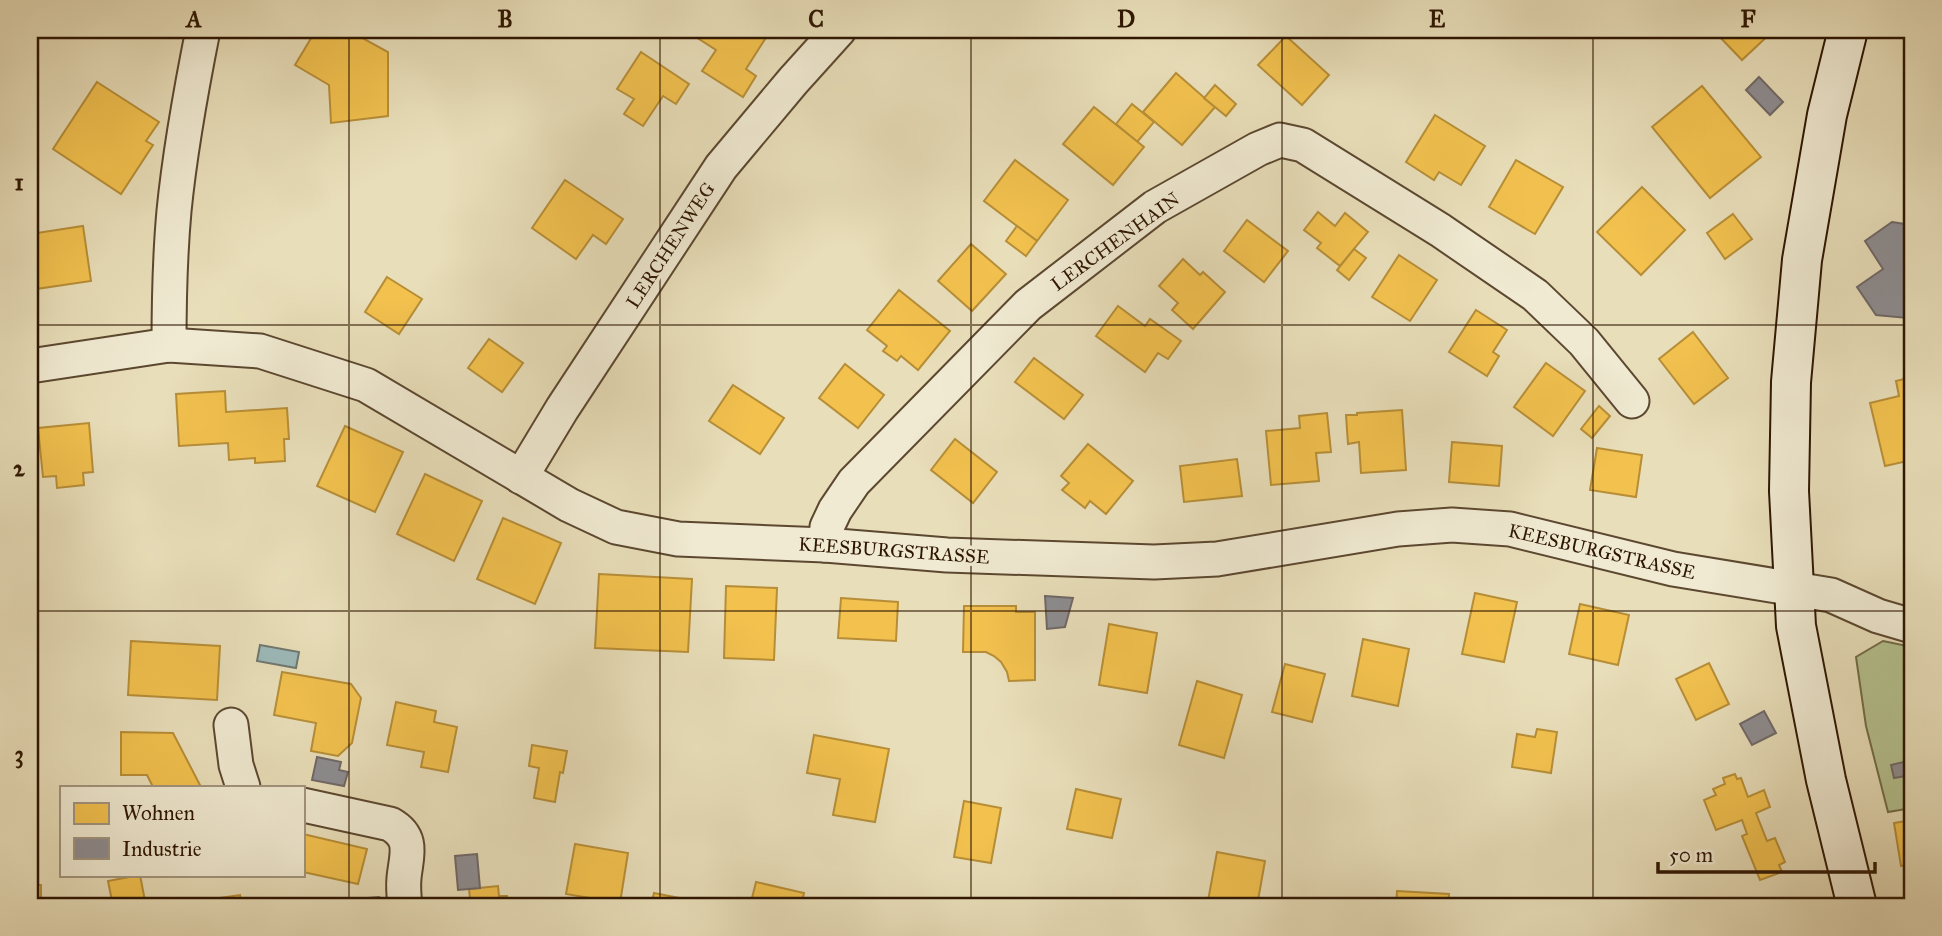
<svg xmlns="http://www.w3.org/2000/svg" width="1942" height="936" font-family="'IM FELL Great Primer',serif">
  <rect width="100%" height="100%" fill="#e8deb9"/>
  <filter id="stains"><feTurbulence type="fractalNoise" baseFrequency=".00286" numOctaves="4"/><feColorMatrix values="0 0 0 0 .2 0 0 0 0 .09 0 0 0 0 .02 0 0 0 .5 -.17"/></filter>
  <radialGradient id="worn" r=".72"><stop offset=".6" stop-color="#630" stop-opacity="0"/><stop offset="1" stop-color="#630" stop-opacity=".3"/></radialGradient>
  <polygon fill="#b5c18f" stroke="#726c48" stroke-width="2" points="1883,641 1912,647 1912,808 1888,812 1866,726 1856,657"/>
  <polygon fill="#9cb9ba" stroke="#707870" stroke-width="2" points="260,645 299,652 296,668 257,661"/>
  <g fill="#f2c14e" stroke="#b78e37" stroke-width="2">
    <polygon points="316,30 348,30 388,52 388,116 331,123 329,85 295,65"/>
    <polygon points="685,30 757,30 767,36 746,69 756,76 743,97 702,71 716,50"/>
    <polygon points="1713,30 1774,30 1742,60"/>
    <polygon points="1286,36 1329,75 1302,105 1258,65"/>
    <polygon points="641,52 689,84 676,104 663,96 643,126 624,114 634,99 617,89"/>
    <polygon points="1176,73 1215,107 1182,145 1143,112"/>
    <polygon points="97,82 159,122 146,141 153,145 121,194 53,149"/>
    <polygon points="1215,85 1236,104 1226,116 1204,98"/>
    <polygon points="1702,86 1761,157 1710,198 1652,127"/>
    <polygon points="1132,104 1154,122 1137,142 1116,124"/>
    <polygon points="1094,107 1144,147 1113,185 1063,144"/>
    <polygon points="1435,115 1485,146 1461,185 1439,172 1434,180 1406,162"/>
    <polygon points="1015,160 1068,200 1037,241 984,201"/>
    <polygon points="1516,160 1563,187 1535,234 1489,207"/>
    <polygon points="565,180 623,219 606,244 593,235 576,259 532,228"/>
    <polygon points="1642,187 1685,230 1641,275 1597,232"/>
    <polygon points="1318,212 1335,226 1345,213 1368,232 1340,266 1317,248 1321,243 1304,230"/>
    <polygon points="1733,214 1752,239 1725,259 1707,233"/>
    <polygon points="1247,220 1288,251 1264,282 1224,251"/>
    <polygon points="83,226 91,281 36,289 30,250 30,234"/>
    <polygon points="1017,226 1037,241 1026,256 1006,241"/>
    <polygon points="971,244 1006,274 972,311 938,281"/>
    <polygon points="1354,249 1366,258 1349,280 1337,270"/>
    <polygon points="1399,255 1437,280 1410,321 1372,297"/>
    <polygon points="1183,259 1200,275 1203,272 1225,292 1193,329 1172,310 1178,303 1159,286"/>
    <polygon points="387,277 422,299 399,334 365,312"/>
    <polygon points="899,290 950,331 918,370 901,356 897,361 883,351 887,346 867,330"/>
    <polygon points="1118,306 1145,326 1150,319 1181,341 1168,359 1158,353 1145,372 1096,336"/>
    <polygon points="1476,310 1507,330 1493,352 1499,356 1487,376 1449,352"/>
    <polygon points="1693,332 1728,378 1694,404 1659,359"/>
    <polygon points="489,339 523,363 502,392 468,368"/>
    <polygon points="1034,358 1083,395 1064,419 1015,382"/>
    <polygon points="1546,363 1585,391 1553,436 1514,407"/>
    <polygon points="845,364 884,395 858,428 819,398"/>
    <polygon points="1912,377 1912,460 1885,466 1870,403 1899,396 1896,381"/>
    <polygon points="733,385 784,418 760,454 709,421"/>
    <polygon points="225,391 226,412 287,408 289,439 284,439 285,461 255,463 255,458 229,460 228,443 179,446 176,394"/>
    <polygon points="1599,406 1610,416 1592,438 1581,429"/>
    <polygon points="1402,410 1406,470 1361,473 1359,442 1348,444 1346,415 1357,415 1357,413"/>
    <polygon points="1327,413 1331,452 1316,453 1319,481 1271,485 1266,431 1300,428 1299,416"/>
    <polygon points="89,423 93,472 83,473 84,485 57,488 56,476 43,477 38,428"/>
    <polygon points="345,426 403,452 375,512 317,486"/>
    <polygon points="955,439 997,472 973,503 931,470"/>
    <polygon points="1452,442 1502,446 1499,486 1449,482"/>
    <polygon points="1088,444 1133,481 1106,514 1090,501 1085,508 1062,490 1069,483 1061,476"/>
    <polygon points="1597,448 1642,455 1636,497 1590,490"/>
    <polygon points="1237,459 1242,496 1184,502 1180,466"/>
    <polygon points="425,474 482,501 454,561 397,534"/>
    <polygon points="503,518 561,543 535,604 477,579"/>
    <polygon points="599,574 692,579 688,652 595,648"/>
    <polygon points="726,586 777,588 774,660 724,658"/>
    <polygon points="1475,593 1517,602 1504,662 1462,654"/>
    <polygon points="841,598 898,602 896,641 838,638"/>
    <polygon points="1580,604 1629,615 1618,665 1569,654"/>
    <polygon points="964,606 1016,606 1016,612 1035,612 1035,680 1009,681 1007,672 1001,662 994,656 986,652 963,652"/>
    <polygon points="1109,624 1157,633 1147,693 1099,685"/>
    <polygon points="1363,639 1409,649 1398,706 1352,696"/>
    <polygon points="131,641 220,646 217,700 128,695"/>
    <polygon points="1709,663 1729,704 1696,720 1676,679"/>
    <polygon points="1285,664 1325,674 1312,722 1272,712"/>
    <polygon points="282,672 351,684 361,698 352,743 338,756 311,751 316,723 274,715"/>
    <polygon points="1197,681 1242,695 1224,758 1179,745"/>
    <polygon points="396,702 436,711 434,722 457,727 448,772 421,767 424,752 387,745"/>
    <polygon points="1537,729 1557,732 1551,773 1512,767 1517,734 1535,737"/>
    <polygon points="121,732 173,733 201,787 153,787 147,775 121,775"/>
    <polygon points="814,735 889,749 875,822 833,815 840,779 807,773"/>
    <polygon points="532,745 567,751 563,773 560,772 555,802 534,798 539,768 529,766"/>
    <polygon points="1735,774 1737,779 1741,778 1748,797 1764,790 1770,807 1756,813 1767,841 1775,838 1785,862 1779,865 1782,872 1760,880 1742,836 1747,834 1742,820 1716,830 1704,800 1716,795 1713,789 1725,784 1723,778"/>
    <polygon points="1076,789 1121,799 1112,838 1067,829"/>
    <polygon points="964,801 1001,808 991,863 954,857"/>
    <polygon points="1912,820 1912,864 1901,866 1894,823"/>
    <polygon points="303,834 367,849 358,884 303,872 305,850 303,850"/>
    <polygon points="575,844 628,853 620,903 566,894"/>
    <polygon points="1217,852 1265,861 1257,906 1207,906"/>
    <polygon points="140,875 146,906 113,906 108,881"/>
    <polygon points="756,882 804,893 801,906 750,906"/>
    <rect x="30" y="885" width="11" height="21"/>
    <polygon points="498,886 499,896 507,896 508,906 442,906 441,902 470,899 469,889"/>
    <polygon points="1397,891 1449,894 1448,906 1396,906"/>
    <polygon points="654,893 710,904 709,906 651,906"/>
    <polygon points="240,895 242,906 175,906 175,904"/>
  </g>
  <g fill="#8d8d92" stroke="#706967" stroke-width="2">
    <polygon points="1909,61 1912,62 1912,90 1904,89"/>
    <polygon points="1759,77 1783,102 1770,115 1746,90"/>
    <polygon points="1892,222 1912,225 1912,260 1907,318 1876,315 1857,287 1883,269 1865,241"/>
    <polygon points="1045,596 1073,598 1065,627 1047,629"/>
    <polygon points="1764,711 1776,733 1752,745 1740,724"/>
    <polygon points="317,757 341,762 339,770 348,772 344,786 312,780"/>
    <polygon points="1912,760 1912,775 1894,778 1891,765"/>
    <polygon points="477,854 480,888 458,890 455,856"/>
    <polygon points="379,897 380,906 356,906 356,899"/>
  </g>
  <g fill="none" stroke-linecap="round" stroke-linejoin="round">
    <defs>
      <g id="street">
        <path d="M169,345C169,301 170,255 174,211C180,150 191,90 203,30"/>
        <polyline points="30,366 169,345 260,351 366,385 569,505 616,527 678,539 825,545 947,555 1154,562 1217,559 1398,529 1452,525 1510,529 1673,569 1831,595 1878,616 1912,626"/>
        <polyline points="521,477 562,409 721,167 793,81 839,30"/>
        <polyline points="825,545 827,527 835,510 854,482 1028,305 1155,207 1258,149 1280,140 1303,145 1440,230 1535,295 1584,342 1632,401"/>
        <polyline points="231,725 236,765 243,787"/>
        <path d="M303,805L390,824C415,838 406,856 404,878C403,887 404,897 405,906"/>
      </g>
      <polyline id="secondary" points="1848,30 1827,115 1802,260 1791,382 1789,491 1796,626 1826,780 1857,906"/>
    </defs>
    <use href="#street" stroke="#5c4830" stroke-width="37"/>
    <use href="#secondary" stroke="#2e1602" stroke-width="42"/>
    <use href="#street" stroke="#f0ead2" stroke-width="33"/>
    <use href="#secondary" stroke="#f0ead2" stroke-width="38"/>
  </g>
  <path fill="none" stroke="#2e1602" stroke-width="2" stroke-opacity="0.55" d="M349,30V906M660,30V906M971,30V906M1282,30V906M1593,30V906M30,325H1912M30,611H1912"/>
  <g text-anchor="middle" stroke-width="7" stroke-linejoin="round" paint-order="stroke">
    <g font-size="19" fill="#2e1602" stroke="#f0ead2">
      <text transform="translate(1115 241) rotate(-36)" y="7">LERCHENHAIN</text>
      <text transform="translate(670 245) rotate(-57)" y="7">LERCHENWEG</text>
      <text transform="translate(894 550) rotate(4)" y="7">KEESBURGSTRASSE</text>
      <text transform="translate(1602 551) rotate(13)" y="7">KEESBURGSTRASSE</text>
    </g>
  </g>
  <rect width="1942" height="936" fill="none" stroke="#e8deb9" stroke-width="77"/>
  <rect x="60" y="786" width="245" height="91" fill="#f0ead2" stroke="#a2957f" stroke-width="2"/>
  <rect x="74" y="803" width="35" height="21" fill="#f2c14e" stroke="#a2957f" stroke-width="2"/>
  <text x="122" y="820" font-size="21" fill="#2e1602">Wohnen</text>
  <rect x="74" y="838" width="35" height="21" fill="#8d8d92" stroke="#a2957f" stroke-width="2"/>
  <text x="122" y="856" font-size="21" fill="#2e1602">Industrie</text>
  <path d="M1658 862v10h217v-10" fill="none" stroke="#2e1602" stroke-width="3.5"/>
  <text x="1669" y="862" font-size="21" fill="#2e1602" stroke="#f0ead2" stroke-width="5" paint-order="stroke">50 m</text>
  <rect x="38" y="38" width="1866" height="860" fill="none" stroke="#2e1602" stroke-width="2.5"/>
  <g font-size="23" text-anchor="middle" font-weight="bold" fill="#2e1602">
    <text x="194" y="27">A</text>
    <text x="505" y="27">B</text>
    <text x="816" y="27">C</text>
    <text x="1126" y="27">D</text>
    <text x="1437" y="27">E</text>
    <text x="1748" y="27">F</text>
    <text x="19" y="190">1</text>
    <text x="19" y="476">2</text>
    <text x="19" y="762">3</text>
  </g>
  <rect width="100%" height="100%" filter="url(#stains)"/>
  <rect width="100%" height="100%" fill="url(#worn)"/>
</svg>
